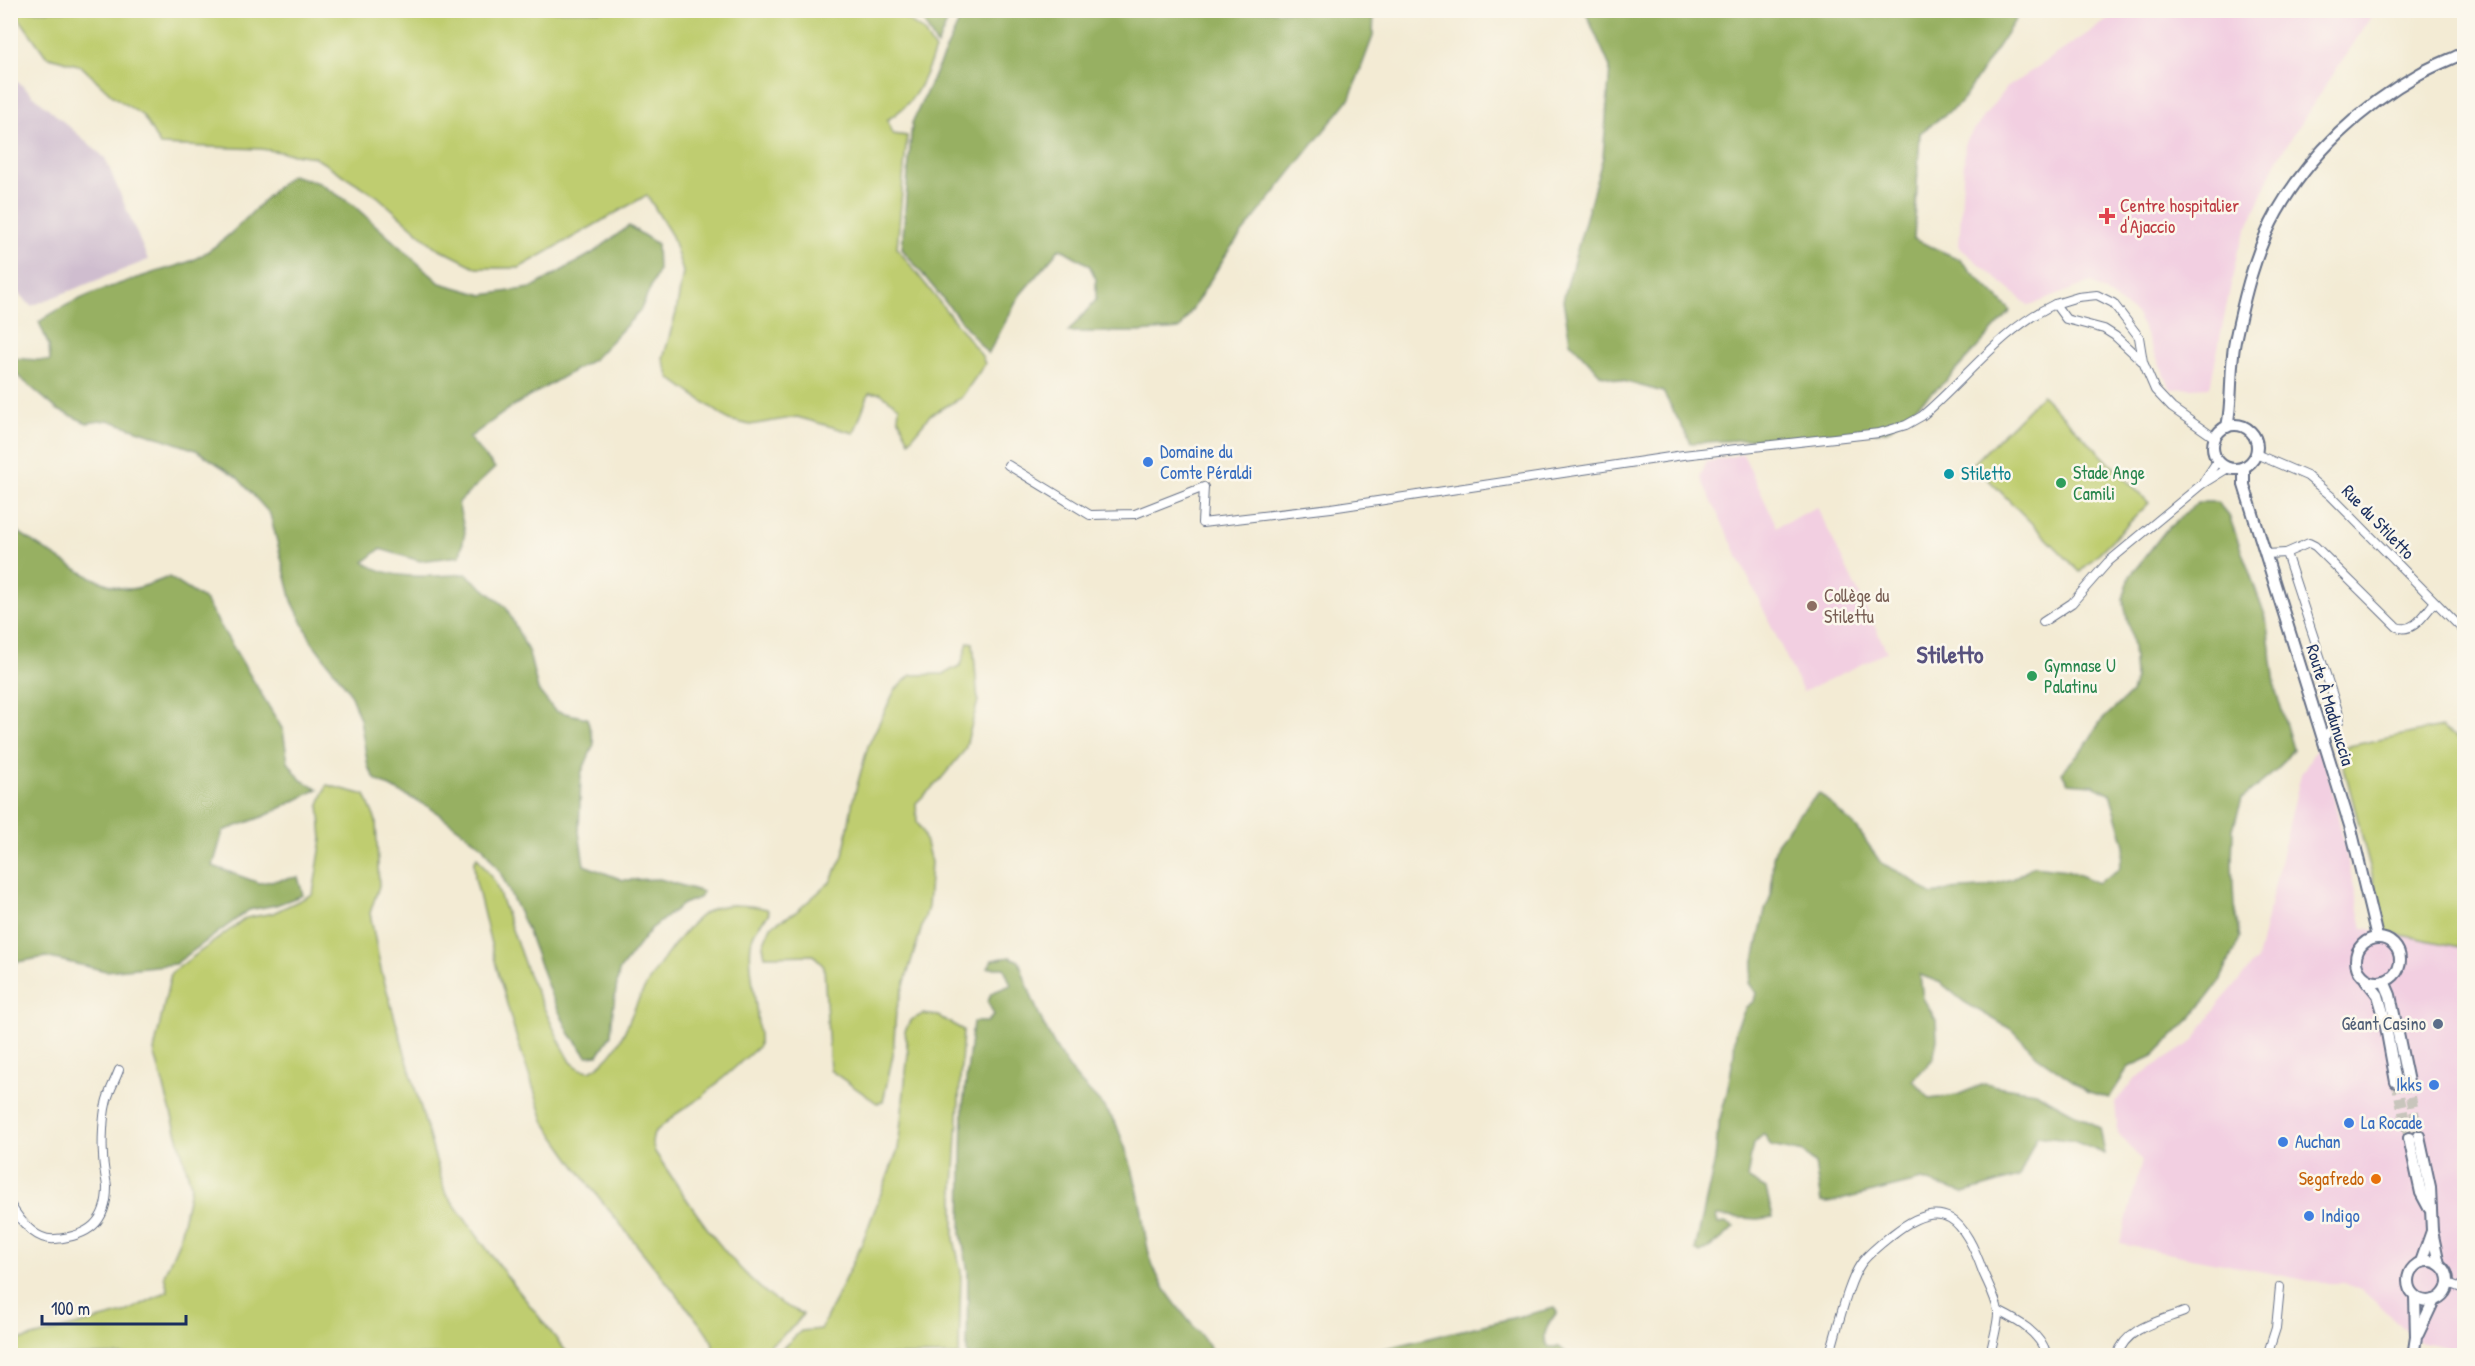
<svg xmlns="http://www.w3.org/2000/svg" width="2475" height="1366" font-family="'Patrick Hand',sans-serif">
  <rect width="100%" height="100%" fill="#fbf7ec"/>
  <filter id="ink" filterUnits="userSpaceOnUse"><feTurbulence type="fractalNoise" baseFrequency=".0167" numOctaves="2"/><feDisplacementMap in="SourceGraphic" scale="12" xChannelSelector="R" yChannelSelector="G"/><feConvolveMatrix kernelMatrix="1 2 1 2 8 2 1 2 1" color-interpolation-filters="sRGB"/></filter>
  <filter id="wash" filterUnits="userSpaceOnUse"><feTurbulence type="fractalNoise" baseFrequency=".008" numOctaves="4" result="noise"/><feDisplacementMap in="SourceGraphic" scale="24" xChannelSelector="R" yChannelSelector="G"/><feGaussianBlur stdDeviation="1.35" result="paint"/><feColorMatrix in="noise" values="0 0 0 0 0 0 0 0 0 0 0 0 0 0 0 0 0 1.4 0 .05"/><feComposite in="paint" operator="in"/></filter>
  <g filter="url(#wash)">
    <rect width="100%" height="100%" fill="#f3ebd4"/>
    <g fill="#f2cfe1">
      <polygon points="2121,11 2375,11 2278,158 2238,250 2210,387 2171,389 2137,315 2091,282 2029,306 1959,247 1965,142 2005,89"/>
      <polygon points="1743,454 1777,527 1817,507 1887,652 1803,692 1700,477 1706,462"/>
      <polygon points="2317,748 2330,781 2363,928 2464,948 2464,1351 2418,1341 2363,1291 2343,1283 2320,1283 2120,1244 2142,1161 2118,1133 2115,1103 2134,1079 2194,1041 2217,1006 2257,960 2301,774"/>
    </g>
    <polygon fill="#cfbdcf" points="10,75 105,158 148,260 31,306 11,286"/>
    <g fill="#bfcd6f" stroke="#6d7e66" stroke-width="1.5">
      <path d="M14,11H902L906,19L923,31L935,50C923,81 917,102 887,120L893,134L907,136L897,248L982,356L985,364L961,398L930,415L909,441L898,417L899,407L880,393H869L854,433L797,417L750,425L729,420L670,378L663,359L676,313L683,272L672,236L647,195L519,268H477L434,246L377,196L314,157L261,149L160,145L143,116L113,96L81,66L46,56Z"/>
      <polygon points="2042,395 2149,503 2080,572 1973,464"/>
      <polygon points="968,642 973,643 978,701 965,750 940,780 916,803 917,822 923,832 931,862 928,907 896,1011 893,1055 883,1102 877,1103 830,1070 824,967 814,955 765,956 763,945 771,926 796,912 830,882 843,856 853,800 868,746 895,690 911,675 944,674 961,665"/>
      <polygon points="2441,727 2464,743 2464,948 2387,932 2339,748"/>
      <polygon points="327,785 365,795 376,821 379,886 370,913 381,970 445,1192 503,1271 569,1355 11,1355 11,1340 25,1339 124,1313 168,1291 164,1275 179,1241 191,1185 154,1051 171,973 246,918 273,913 313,894 322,839 319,804"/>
      <path d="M477,857L495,882L528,974L560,1042L571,1062L580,1069L590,1071C618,1056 624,1032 636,1005C646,982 686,923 708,911C724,902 750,905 767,909L769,913C764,921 756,927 753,936C744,958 761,1017 759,1046L702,1097L676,1114L654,1133L652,1142L655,1152C689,1202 722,1258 771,1297C780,1304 793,1309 803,1314L795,1325L758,1355H712L713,1344L708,1334L589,1185L545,1123L516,1036L497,969L475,878L474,862Z"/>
      <polygon points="923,1014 938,1016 963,1030 954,1187 954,1239 961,1271 959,1355 775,1355 801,1331 821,1329 862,1243 898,1149 908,1053 905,1031 911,1020"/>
    </g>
    <g fill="#97b062" stroke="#597060" stroke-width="1.5">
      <polygon points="910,11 952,11 937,46 922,19"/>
      <polygon points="964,11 1374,11 1373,36 1350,98 1229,250 1180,329 1138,332 1068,332 1096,300 1096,279 1089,265 1060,248 1020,295 988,354 902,249 912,123"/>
      <polygon points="1585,11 2021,11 1961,103 1920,133 1914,239 1959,259 2011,311 1947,380 1887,431 1691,443 1663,392 1601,375 1570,342 1563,300 1603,157 1610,67"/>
      <path d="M291,175L319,183L352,204L440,283L483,295L531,288L591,254L629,226L657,244L658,271L640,311L594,359L513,406L469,438L495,468L458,503L465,532L460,556L420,561L380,549L364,562C393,582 432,576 466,574L506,607L529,653L538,690L555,711L587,718L594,744L581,774L579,832L584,865L623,880L660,879L703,892L699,898L683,904L651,929L619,971L613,1009L611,1035L598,1055L587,1056L570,1034L551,995L526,927L500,872L482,846L429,807L376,780L368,767L360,719L348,689L312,642L292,601L270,514L237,477L196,450L108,420L87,423L58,410L11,370V358L50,361L49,346L39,322C73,297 116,285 156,272C168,268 184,265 195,259C233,239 258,202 291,175Z"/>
      <path d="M2198,502H2217L2229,516L2266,618L2276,691L2293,749L2278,769L2242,799L2233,829L2232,863L2234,906L2240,938L2220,981L2194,1015L2153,1056L2129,1067L2109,1098L2089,1092L2037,1056L2014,1031L1964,1002L1941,983L1920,975L1923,998L1936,1020L1937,1040L1933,1059L1913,1080L1930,1099L1957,1095L1984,1084L2035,1092L2100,1128L2105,1154L2074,1141L2037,1136L2019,1177L1964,1193L1922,1180L1828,1203L1821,1202L1815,1164L1804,1153L1771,1146L1764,1134L1753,1144L1747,1178L1766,1189L1773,1217L1757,1219L1716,1216L1718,1224L1725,1223L1734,1227C1724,1238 1713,1246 1700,1253L1695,1250L1715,1160L1718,1126L1727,1093L1734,1054L1735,1031L1746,1007L1754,1001L1756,993L1749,983L1765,910L1771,895L1773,857L1777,843L1797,816L1819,793L1857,828L1881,863L1905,875L1932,895L1948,890L1981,888L2012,879L2033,866L2067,870L2098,883L2119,869L2125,845L2110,793L2093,785L2068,783L2062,772L2086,745L2100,722L2131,693L2135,678L2133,646L2123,599L2130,576L2165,531Z"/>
      <path d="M11,527C38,545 97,588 129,589C141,589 157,581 169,577L205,600L283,730L288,762L301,780L318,789L265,816L223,831L213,866L259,883L298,877L303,895L276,905L249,910L175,964L106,971L46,957L11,963Z"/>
      <path d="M1010,957L1019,961C1031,999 1048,1040 1072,1072C1086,1091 1108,1106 1118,1129C1129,1155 1137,1184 1142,1212C1144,1227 1146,1243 1150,1257C1162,1297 1194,1322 1215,1355H967L968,1272L961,1233L963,1106L973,1022H987L994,1015L988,1002L991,993L1011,985L1004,968H988L992,960Z"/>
      <path d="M1554,1308L1557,1312C1549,1323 1539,1336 1549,1347H1559L1569,1355H1343L1375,1351Z"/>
    </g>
  </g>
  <g filter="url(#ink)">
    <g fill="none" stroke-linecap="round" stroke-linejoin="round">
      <g stroke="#c8c5bc" stroke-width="10" stroke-dasharray="10 5" stroke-linecap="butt">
        <polyline points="2396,1082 2409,1138"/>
        <polyline points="2408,1082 2419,1136"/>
      </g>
      <defs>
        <g id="minor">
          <polyline points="2143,362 2115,336 2104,329 2066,319 2055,304 2078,297 2097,295 2113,303 2139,337 2143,362 2155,390 2172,408 2215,438"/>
          <polyline points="2256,454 2307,476 2331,496 2464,631"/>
          <path d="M1008,465L1090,515L1135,514L1204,487L1202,523L1331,508L1683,455L1879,433L1906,425L1922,416C1966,379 2002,328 2055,304"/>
          <polyline points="2204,481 2218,460"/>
          <path d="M2286,553L2309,543L2315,546L2397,627C2414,634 2425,613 2435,602"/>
          <polyline points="2266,554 2286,553 2338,711 2340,720 2323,738"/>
          <polyline points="2043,622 2072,603 2108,562 2202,484 2228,468"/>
          <path d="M10,1204C19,1219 35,1241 55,1239C88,1236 107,1223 107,1187C106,1177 103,1166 103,1155C102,1143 103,1116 106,1104C108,1093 115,1081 119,1070"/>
          <polyline points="2448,1283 2464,1289"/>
          <path d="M1998,1311C2018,1321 2040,1332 2047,1356"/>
          <path d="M1829,1356C1837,1332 1848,1279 1863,1261C1871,1251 1883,1242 1893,1234C1944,1193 1965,1221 1983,1272C1988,1284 1996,1298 1998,1311C1999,1321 1992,1344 1990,1356"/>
          <path d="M2117,1356C2126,1327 2158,1322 2184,1312"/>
          <polyline points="2267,1356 2276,1328 2280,1287"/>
        </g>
        <g id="secondary">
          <circle cx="2235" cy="447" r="22"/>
          <path d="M2227,427C2233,399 2229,370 2235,341C2244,298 2255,251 2277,212C2310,154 2362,106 2419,74C2433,66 2449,60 2464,53"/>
          <polyline points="2244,467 2244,485 2351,829 2377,937"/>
          <circle cx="2378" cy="960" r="22"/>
          <polyline points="2366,980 2378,995 2384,1016 2396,1082"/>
          <polyline points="2384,981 2390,995 2408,1082"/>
          <polyline points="2419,1136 2430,1187 2432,1231 2439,1264"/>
          <polyline points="2409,1138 2421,1193 2429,1208"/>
          <circle cx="2428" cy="1281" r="20"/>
          <polyline points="2421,1262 2432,1231"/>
          <polyline points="2418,1334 2434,1300"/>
          <polyline points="2413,1356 2416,1337 2415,1296"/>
        </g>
      </defs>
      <use href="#minor" stroke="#677187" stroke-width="10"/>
      <use href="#secondary" stroke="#677187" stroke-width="14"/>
      <use href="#minor" stroke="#fff" stroke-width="8"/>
      <use href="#secondary" stroke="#fff" stroke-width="10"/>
    </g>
  </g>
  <path fill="#e0444e" stroke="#fbf7ec" stroke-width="2" d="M2104 207h6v6h6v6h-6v6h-6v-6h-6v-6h6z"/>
  <g fill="#3f7fe0" stroke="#fbf7ec" stroke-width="2">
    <circle cx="1148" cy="462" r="6"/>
    <circle cx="2434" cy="1085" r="6"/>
    <circle cx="2349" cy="1123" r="6"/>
    <circle cx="2283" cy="1142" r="6"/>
    <circle cx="2309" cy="1216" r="6"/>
  </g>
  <circle fill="#0f9aa8" stroke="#fbf7ec" stroke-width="2" cx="1949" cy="474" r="6"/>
  <g fill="#2e9e5b" stroke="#fbf7ec" stroke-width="2">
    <circle cx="2061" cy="483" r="6"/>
    <circle cx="2032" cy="676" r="6"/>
  </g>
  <circle fill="#8d6e63" stroke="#fbf7ec" stroke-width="2" cx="1812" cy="606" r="6"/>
  <circle fill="#5c6f8a" stroke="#fbf7ec" stroke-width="2" cx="2438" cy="1024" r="6"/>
  <circle fill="#e8710a" stroke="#fbf7ec" stroke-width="2" cx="2376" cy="1179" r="6"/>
  <g text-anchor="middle" stroke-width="5" stroke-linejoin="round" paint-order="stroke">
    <g font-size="18" fill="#be3a42" stroke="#fbf7ec" text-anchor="start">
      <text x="2120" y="212">Centre hospitalier<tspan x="2120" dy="21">d'Ajaccio</tspan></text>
    </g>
    <g font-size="18" fill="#366cbe" stroke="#fbf7ec" text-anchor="start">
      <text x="1160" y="458">Domaine du<tspan x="1160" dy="21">Comte Péraldi</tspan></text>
      <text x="2422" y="1091" text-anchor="end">Ikks</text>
      <text x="2361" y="1129">La Rocade</text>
      <text x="2295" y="1148">Auchan</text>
      <text x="2321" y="1222">Indigo</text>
    </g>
    <g font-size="18" fill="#27864d" stroke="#fbf7ec" text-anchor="start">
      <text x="2073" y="479">Stade Ange<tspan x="2073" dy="21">Camili</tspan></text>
      <text x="2044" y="672">Gymnase U<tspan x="2044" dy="21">Palatinu</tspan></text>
    </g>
    <g font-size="18" fill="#0d838f" stroke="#fbf7ec" text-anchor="start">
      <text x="1961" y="480">Stiletto</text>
    </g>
    <g font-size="18" fill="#1b2f5e" stroke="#fbf7ec">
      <text transform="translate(2378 522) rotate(46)" y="6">Rue du Stiletto</text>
      <text transform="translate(2330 705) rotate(73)" y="6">Route À Madunuccia</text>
    </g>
    <g font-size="18" fill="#785e54" stroke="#fbf7ec" text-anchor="start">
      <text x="1824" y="602">Collège du<tspan x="1824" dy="21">Stilettu</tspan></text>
    </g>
    <g font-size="18" fill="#4e5e75" stroke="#fbf7ec" text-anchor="end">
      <text x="2426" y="1030">Géant Casino</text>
    </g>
    <g font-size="18" fill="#c56008" stroke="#fbf7ec" text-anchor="end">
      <text x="2364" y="1185">Segafredo</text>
    </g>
    <g font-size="24" font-weight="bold" fill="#58527e" stroke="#fbf7ec">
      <text x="1950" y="663">Stiletto</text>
    </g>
  </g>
  <rect width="2475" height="1366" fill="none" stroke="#fbf7ec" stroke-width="36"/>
  <path d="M42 1315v9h144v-9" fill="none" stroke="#1b2f5e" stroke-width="3"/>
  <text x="51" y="1315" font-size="18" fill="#1b2f5e" stroke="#fbf7ec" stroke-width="4.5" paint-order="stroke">100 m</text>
</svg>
